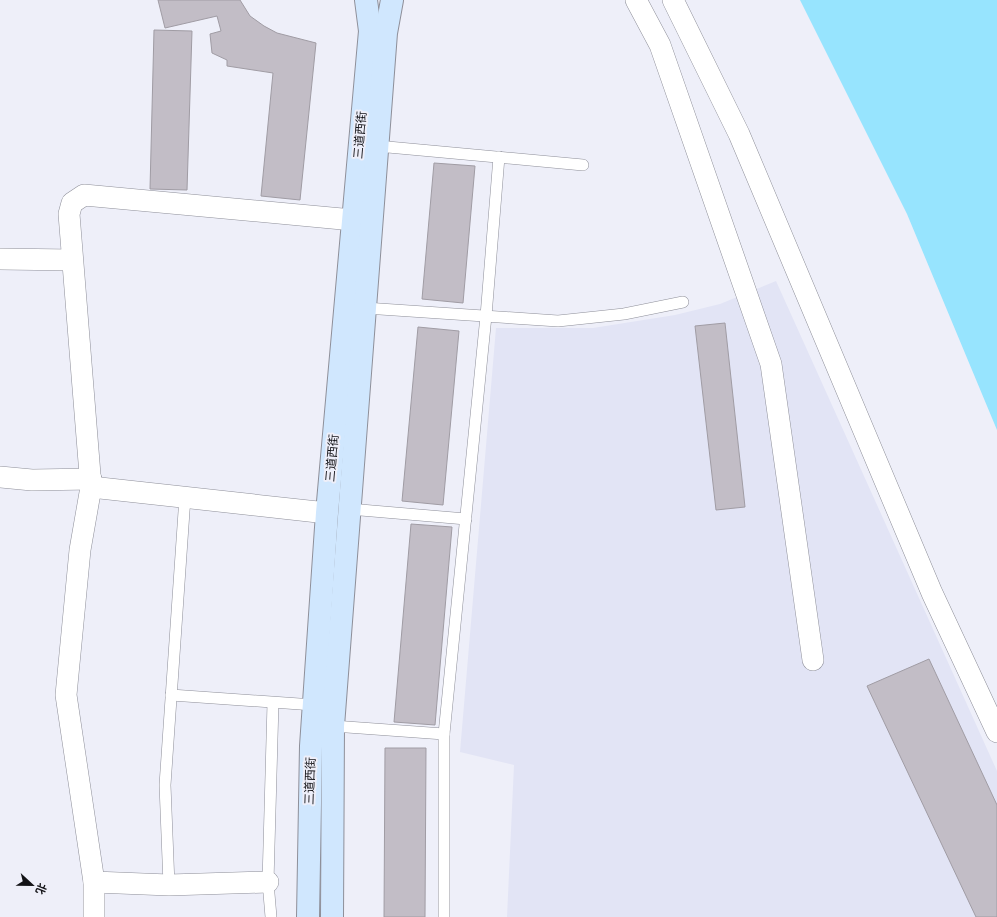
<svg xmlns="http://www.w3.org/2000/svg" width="997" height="917" font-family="'Times New Roman','Noto Sans SC',serif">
  <rect width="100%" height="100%" fill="#eeeff9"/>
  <polygon fill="#e2e4f5" points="776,281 997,771 997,917 507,917 514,765 460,752 496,328 593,328 675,315 720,304"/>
  <polygon fill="#97e4fe" points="800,0 997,0 997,430 907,214"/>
  <g fill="#c2bdc6" stroke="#a09ca4">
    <polygon points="158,0 240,0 250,16 264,26 277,33 316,43 300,200 261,196 273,73 227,66 227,60 212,53 210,34 221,31 217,16 165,28"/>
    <polygon points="154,30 192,31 187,190 150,189"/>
    <polygon points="434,163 475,166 463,303 422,299"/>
    <polygon points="725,323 745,507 716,510 695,326"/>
    <polygon points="418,327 459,331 443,505 402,501"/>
    <polygon points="411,524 452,527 435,725 394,722"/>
    <polygon points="929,659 997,805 997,917 976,917 867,686"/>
    <polygon points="385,748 426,748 425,917 384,917"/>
  </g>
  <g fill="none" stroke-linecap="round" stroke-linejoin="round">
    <defs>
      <g id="lane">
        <polyline points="377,146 583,165"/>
        <polyline points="365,308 558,321 624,314 683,302"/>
        <polyline points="349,509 466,519"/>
        <polyline points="171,695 314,705"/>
        <polyline points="333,726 444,734"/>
        <polyline points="169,885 165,785 185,497"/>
        <polyline points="271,917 268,882 273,703"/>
        <polyline points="444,917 444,734 486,316 499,157"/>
      </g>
      <g id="street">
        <polyline points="636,0 660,45 771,364 813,660"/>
        <polyline points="673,0 739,134 932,593 997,732"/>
        <polyline points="0,259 72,260"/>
        <polyline points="0,477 32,480 91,479"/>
        <polyline points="91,487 327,513"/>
        <polyline points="94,882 169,885 268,882"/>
        <polyline points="94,917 94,882 66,695 80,550 91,487 69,214 72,203 84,195 353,220"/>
      </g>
      <g id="secondary">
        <polyline points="308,917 311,746 327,513 370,31 366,0"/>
        <polyline points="332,917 333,726 386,33 392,0"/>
      </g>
    </defs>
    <use href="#lane" stroke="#8e8f99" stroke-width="12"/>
    <use href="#street" stroke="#8e8f99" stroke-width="22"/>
    <use href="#secondary" stroke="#8e8f99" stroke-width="24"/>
    <use href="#lane" stroke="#fff" stroke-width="11"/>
    <use href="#street" stroke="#fff" stroke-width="21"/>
    <use href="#secondary" stroke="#d0e7fe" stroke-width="22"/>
  </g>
  <g text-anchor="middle" stroke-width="4" stroke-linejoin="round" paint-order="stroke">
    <g font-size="12" fill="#121216" stroke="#eeeff9">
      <text transform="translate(360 135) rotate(-85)" y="4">三道西街</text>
      <text transform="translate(332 458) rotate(-85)" y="4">三道西街</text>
      <text transform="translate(310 781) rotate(-88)" y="4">三道西街</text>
    </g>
  </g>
  <g transform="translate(32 885) rotate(112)" stroke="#eeeff9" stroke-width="3" paint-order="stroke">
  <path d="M0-3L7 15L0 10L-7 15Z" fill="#121216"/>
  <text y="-6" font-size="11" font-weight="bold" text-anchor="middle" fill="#121216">北</text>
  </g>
</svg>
